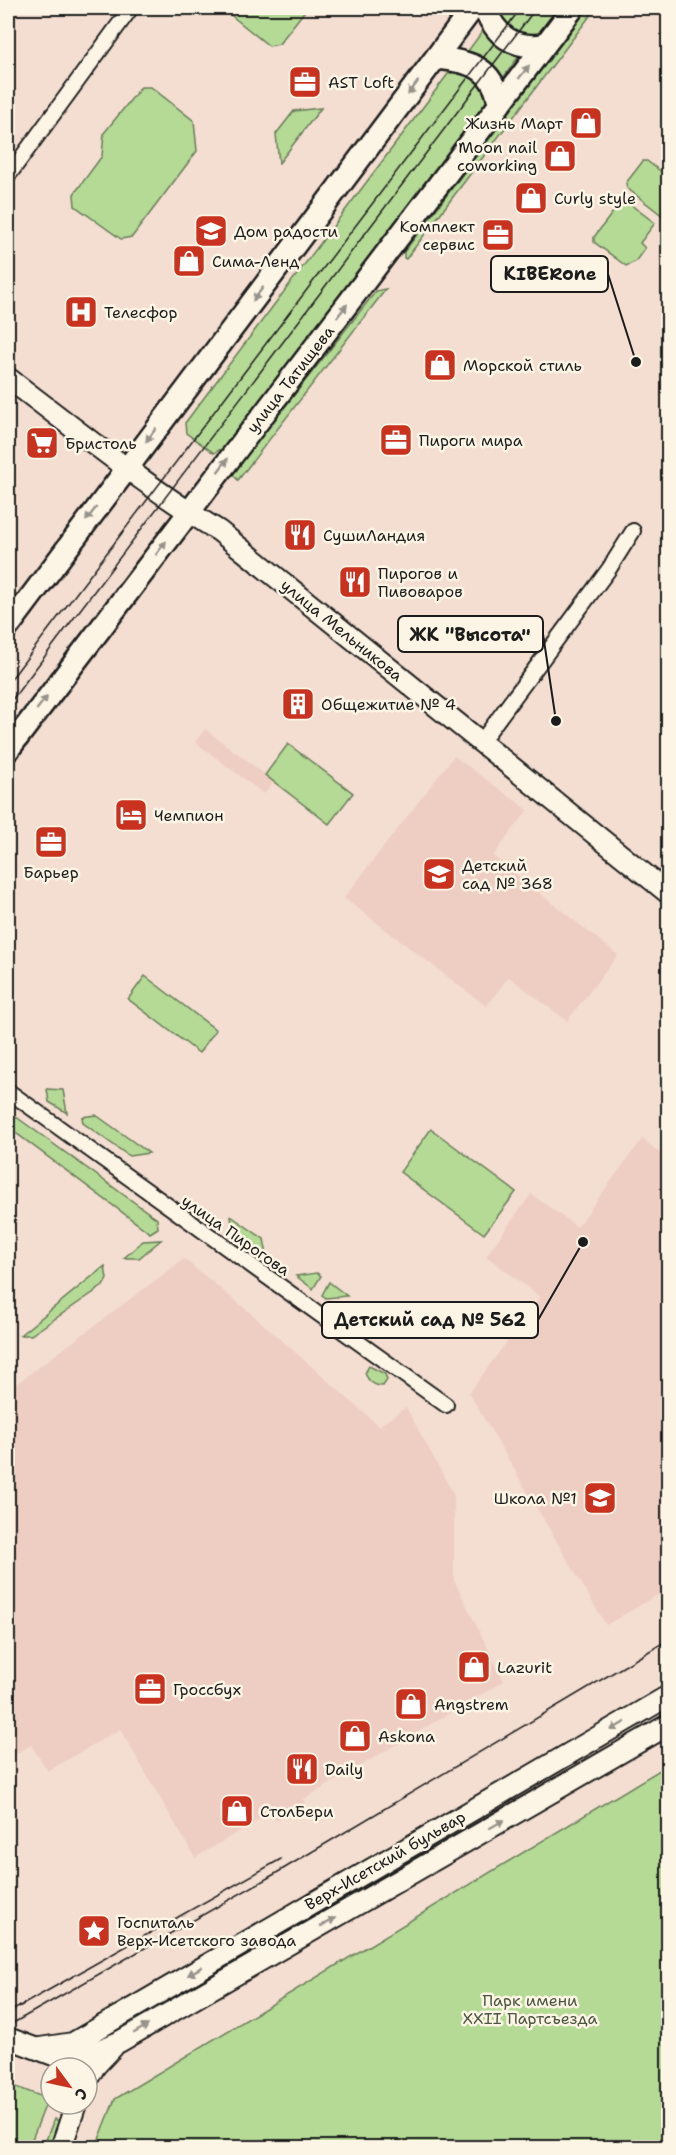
<svg xmlns="http://www.w3.org/2000/svg" width="676" height="2155" font-family="'Shantell Sans',sans-serif">
  <rect width="100%" height="100%" fill="#f4ded1"/>
  <filter id="ink" filterUnits="userSpaceOnUse"><feTurbulence type="fractalNoise" baseFrequency=".0167" numOctaves="2"/><feDisplacementMap in="SourceGraphic" scale="12" xChannelSelector="R" yChannelSelector="G"/><feConvolveMatrix kernelMatrix="1 2 1 2 8 2 1 2 1" color-interpolation-filters="sRGB"/></filter>
  <g filter="url(#ink)">
    <g fill="#eecec3">
      <polygon points="205,729 274,781 264,794 195,742"/>
      <polygon points="454,756 528,810 493,856 618,955 567,1021 509,977 486,1006 344,898"/>
      <polygon points="642,1139 668,1159 668,1589 606,1625 469,1393 540,1297 486,1256 531,1194 577,1227"/>
      <polygon points="184,1259 253,1315 379,1426 406,1407 454,1495 454,1580 504,1681 304,1799 306,1804 277,1821 271,1812 195,1858 120,1729 48,1771 31,1745 8,1759 8,1390"/>
    </g>
    <g fill="#b5da96" stroke="#687b59" stroke-width="1.5">
      <polygon points="222,8 307,8 279,44 269,46"/>
      <polygon points="502,8 558,8 537,36 520,36 502,24"/>
      <polygon points="588,8 596,8 406,259 404,258 404,252"/>
      <path d="M484,29C492,42 504,51 519,56L503,78C494,64 483,55 468,51Z"/>
      <polygon points="468,69 487,90 487,101 223,448 214,453 186,433 185,423 448,74"/>
      <polygon points="141,87 151,87 194,121 197,151 132,237 121,239 75,206 74,194 102,156 104,133"/>
      <polygon points="321,108 279,163 276,134 294,111"/>
      <polygon points="643,161 647,161 668,177 668,220 627,188 626,183"/>
      <polygon points="623,199 655,223 640,243 645,248 635,262 626,266 594,242 594,237"/>
      <polygon points="386,289 238,480 232,474 376,291"/>
      <polygon points="288,744 353,793 329,824 265,775"/>
      <polygon points="145,976 216,1030 199,1053 128,999"/>
      <polygon points="47,1089 63,1090 67,1113 49,1102"/>
      <polygon points="8,1111 157,1219 158,1228 150,1233 8,1127"/>
      <polygon points="96,1115 149,1153 129,1156 83,1123 82,1117"/>
      <polygon points="431,1129 516,1192 484,1234 400,1172"/>
      <polygon points="231,1216 264,1239 267,1255 233,1232"/>
      <polygon points="161,1240 139,1258 124,1258 143,1241"/>
      <polygon points="105,1266 107,1279 103,1286 31,1335 20,1335"/>
      <polygon points="317,1273 321,1276 313,1289 296,1276"/>
      <polygon points="329,1282 347,1296 326,1298 322,1295"/>
      <path d="M369,1366L385,1374L387,1380L383,1386C374,1386 368,1381 365,1373Z"/>
      <polygon points="668,1765 668,2147 96,2147 115,2099"/>
      <polygon points="8,2080 11,2085 43,2097 45,2106 29,2147 8,2147"/>
      <polygon points="54,2119 63,2122 53,2147 43,2148"/>
    </g>
    <g fill="none" stroke-linecap="round" stroke-linejoin="round">
      <defs>
        <g id="street">
          <polyline points="8,176 131,8"/>
          <polyline points="481,742 609,569 633,531"/>
          <polyline points="8,1091 446,1405"/>
        </g>
        <g id="secondary">
          <path d="M8,378C77,430 145,486 219,531L668,893"/>
          <polyline points="8,2038 64,2059 88,2055 119,2042 668,1725"/>
          <polyline points="40,2048 73,2043 92,2032 668,1696"/>
          <polyline points="87,2080 95,2066 113,2047"/>
          <polyline points="61,2148 76,2104"/>
        </g>
        <g id="primary">
          <path d="M484,8C497,36 512,49 544,45"/>
          <path d="M436,58C469,61 494,67 499,104"/>
          <polyline points="8,627 473,8"/>
          <polyline points="8,750 573,8"/>
        </g>
      </defs>
      <use href="#street" stroke="#1c1c1c" stroke-width="18"/>
      <use href="#secondary" stroke="#1c1c1c" stroke-width="24"/>
      <use href="#primary" stroke="#1c1c1c" stroke-width="26"/>
      <use href="#street" stroke="#fcf5e5" stroke-width="14"/>
      <use href="#secondary" stroke="#fcf5e5" stroke-width="20"/>
      <use href="#primary" stroke="#fcf5e5" stroke-width="21"/>
      <g stroke="#1c1c1c" stroke-width="1.5">
        <polyline points="8,683 521,8"/>
        <polyline points="8,705 536,8"/>
        <polyline points="8,2013 281,1859"/>
        <polyline points="8,2026 273,1875 668,1640"/>
      </g>
    </g>
    <defs><path id="oneway-solid" d="M-6-.8H1V-3.2L6.5 0L1 3.2V.8H-6Z" transform="scale(1.5)"/></defs>
    <g fill="#97938b">
      <use href="#oneway-solid" transform="translate(524 72) rotate(-52)"/>
      <use href="#oneway-solid" transform="translate(413 88) rotate(127)"/>
      <use href="#oneway-solid" transform="translate(258 294) rotate(127)"/>
      <use href="#oneway-solid" transform="translate(342 311) rotate(-52)"/>
      <use href="#oneway-solid" transform="translate(151 435) rotate(127)"/>
      <use href="#oneway-solid" transform="translate(223 465) rotate(-53)"/>
      <use href="#oneway-solid" transform="translate(91 514) rotate(128)"/>
      <use href="#oneway-solid" transform="translate(161 548) rotate(-53)"/>
      <use href="#oneway-solid" transform="translate(42 703) rotate(-51)"/>
      <use href="#oneway-solid" transform="translate(618 1726) rotate(150)"/>
      <use href="#oneway-solid" transform="translate(497 1824) rotate(-30)"/>
      <use href="#oneway-solid" transform="translate(328 1922) rotate(-30)"/>
      <use href="#oneway-solid" transform="translate(195 1971) rotate(149)"/>
      <use href="#oneway-solid" transform="translate(141 2029) rotate(-30)"/>
    </g>
  </g>
  <defs>
    <symbol id="office-square" viewBox="-11 -11 22 22"><rect x="-9" y="-9" width="18" height="18" rx="4" fill="#c8321e" stroke="#fcf5e5"/><path d="M-6-3h4V-5.5h4V-3h4V5H-6ZM-1-4.5V-3h2v-1.5ZM-6 0V1H6V0Z" fill="#fff"/></symbol>
    <symbol id="shop-square" viewBox="-11 -11 22 22"><rect x="-9" y="-9" width="18" height="18" rx="4" fill="#c8321e" stroke="#fcf5e5"/><path d="M-5-2.5h2.3a2.7 3.5 0 0 1 5.4 0H5L5.5 6h-11ZM-1.5-2.5h3a1.5 2.3 0 0 0-3 0Z" fill="#fff"/></symbol>
    <symbol id="school-square" viewBox="-11 -11 22 22"><rect x="-9" y="-9" width="18" height="18" rx="4" fill="#c8321e" stroke="#fcf5e5"/><path d="M0-5L7-2L0 1L-7-2ZM-4 1L0 2.5L4 1V4Q0 6-4 4Z" fill="#fff"/></symbol>
    <symbol id="hospital-square" viewBox="-11 -11 22 22"><rect x="-9" y="-9" width="18" height="18" rx="4" fill="#c8321e" stroke="#fcf5e5"/><path d="M-5-5h3v3.5h4V-5h3V5h-3V1.5h-4V5h-3Z" fill="#fff"/></symbol>
    <symbol id="supermarket-square" viewBox="-11 -11 22 22"><rect x="-9" y="-9" width="18" height="18" rx="4" fill="#c8321e" stroke="#fcf5e5"/><path d="M-6-5.5h2.5l.6 2H6L4.5 2H-2.5L-4.4-4H-6ZM-1.5 3.2a1.3 1.3 0 1 0 .1 0ZM3 3.2a1.3 1.3 0 1 0 .1 0Z" fill="#fff"/></symbol>
    <symbol id="restaurant-square" viewBox="-11 -11 22 22"><rect x="-9" y="-9" width="18" height="18" rx="4" fill="#c8321e" stroke="#fcf5e5"/><path d="M-5-6h1v4h1v-4h1v4h1v-4h1v5L-1.5 .5V6h-2V.5L-5-1ZM5-6V6H3V1.5H1.5Q1.5-4 5-6Z" fill="#fff"/></symbol>
    <symbol id="building-square" viewBox="-11 -11 22 22"><rect x="-9" y="-9" width="18" height="18" rx="4" fill="#c8321e" stroke="#fcf5e5"/><path d="M-4-6H4V6H1V3H-1V6H-4ZM-2.5-4.3h1.7v1.8h-1.7ZM.8-4.3h1.7v1.8H.8ZM-2.5-1h1.7V.8h-1.7ZM.8-1h1.7V.8H.8Z" fill="#fff"/></symbol>
    <symbol id="hotel-square" viewBox="-11 -11 22 22"><rect x="-9" y="-9" width="18" height="18" rx="4" fill="#c8321e" stroke="#fcf5e5"/><path d="M-6-4.5h1.5V1H6V5H4.5V3h-9V5H-6ZM-4 0a1.8 1.8 0 1 1 3.6 0ZM.5 0V-2.5h3Q6-2.5 6 0Z" fill="#fff"/></symbol>
    <symbol id="sight-square" viewBox="-11 -11 22 22"><rect x="-9" y="-9" width="18" height="18" rx="4" fill="#c8321e" stroke="#fcf5e5"/><path d="M0-6L1.8-2.2L6-1.7L2.9 1.2L3.7 5.4L0 3.3L-3.7 5.4L-2.9 1.2L-6-1.7L-1.8-2.2Z" fill="#fff"/></symbol>
  </defs>
  <g fill-rule="evenodd">
    <use href="#office-square" x="286" y="63" width="38" height="38"/>
    <use href="#shop-square" x="567" y="104" width="38" height="38"/>
    <use href="#shop-square" x="541" y="137" width="38" height="38"/>
    <use href="#shop-square" x="512" y="179" width="38" height="38"/>
    <use href="#school-square" x="192" y="212" width="38" height="38"/>
    <use href="#office-square" x="479" y="216" width="38" height="38"/>
    <use href="#shop-square" x="170" y="242" width="38" height="38"/>
    <use href="#hospital-square" x="62" y="293" width="38" height="38"/>
    <use href="#shop-square" x="421" y="346" width="38" height="38"/>
    <use href="#office-square" x="377" y="421" width="38" height="38"/>
    <use href="#supermarket-square" x="23" y="424" width="38" height="38"/>
    <use href="#restaurant-square" x="281" y="516" width="38" height="38"/>
    <use href="#restaurant-square" x="336" y="563" width="38" height="38"/>
    <use href="#building-square" x="279" y="685" width="38" height="38"/>
    <use href="#hotel-square" x="112" y="796" width="38" height="38"/>
    <use href="#office-square" x="32" y="823" width="38" height="38"/>
    <use href="#school-square" x="420" y="855" width="38" height="38"/>
    <use href="#school-square" x="581" y="1479" width="38" height="38"/>
    <use href="#shop-square" x="455" y="1648" width="38" height="38"/>
    <use href="#office-square" x="131" y="1670" width="38" height="38"/>
    <use href="#shop-square" x="392" y="1685" width="38" height="38"/>
    <use href="#shop-square" x="336" y="1717" width="38" height="38"/>
    <use href="#restaurant-square" x="283" y="1750" width="38" height="38"/>
    <use href="#shop-square" x="218" y="1792" width="38" height="38"/>
    <use href="#sight-square" x="75" y="1912" width="38" height="38"/>
  </g>
  <g text-anchor="middle" stroke-width="5" stroke-linejoin="round" paint-order="stroke">
    <g font-size="16" fill="#1c1c1c" stroke="#fcf5e5" text-anchor="start">
      <text x="328" y="88">AST Loft</text>
      <text x="563" y="129" text-anchor="end">Жизнь Март</text>
      <text x="537" y="153" text-anchor="end">Moon nail<tspan x="537" dy="18">coworking</tspan></text>
      <text x="554" y="204">Curly style</text>
      <text x="475" y="232" text-anchor="end">Комплект<tspan x="475" dy="18">сервис</tspan></text>
      <text x="234" y="237">Дом радости</text>
      <text x="212" y="267">Сима-Ленд</text>
      <text x="104" y="318">Телесфор</text>
      <text x="463" y="371">Морской стиль</text>
      <text x="419" y="446">Пироги мира</text>
      <text x="65" y="449">Бристоль</text>
      <text x="323" y="541">СушиЛандия</text>
      <text x="378" y="579">Пирогов и<tspan x="378" dy="18">Пивоваров</tspan></text>
      <text x="321" y="710">Общежитие № 4</text>
      <text x="154" y="821">Чемпион</text>
      <text x="462" y="871">Детский<tspan x="462" dy="18">сад № 368</tspan></text>
      <text x="51" y="878" text-anchor="middle">Барьер</text>
      <text x="577" y="1504" text-anchor="end">Школа №1</text>
      <text x="497" y="1673">Lazurit</text>
      <text x="173" y="1695">Гроссбух</text>
      <text x="434" y="1710">Angstrem</text>
      <text x="378" y="1742">Askona</text>
      <text x="325" y="1775">Daily</text>
      <text x="260" y="1817">СтолБери</text>
      <text x="117" y="1928">Госпиталь<tspan x="117" dy="18">Верх-Исетского завода</tspan></text>
    </g>
    <g font-size="16" fill="#1c1c1c" stroke="#fcf5e5">
      <text transform="translate(290 379) rotate(-52)" y="6">улица Татищева</text>
      <text transform="translate(342 630) rotate(39)" y="6">улица Мельникова</text>
      <text transform="translate(236 1235) rotate(35)" y="6">улица Пирогова</text>
      <text transform="translate(385 1860) rotate(-30)" y="6">Верх-Исетский бульвар</text>
    </g>
    <g font-size="16" fill="#4a5541" stroke="#fcf5e5">
      <text x="530" y="2006">Парк имени<tspan x="530" dy="18">XXII Партсъезда</tspan></text>
    </g>
  </g>
  <path fill="none" stroke="#1c1c1c" stroke-width="2" d="M636 362L608 274M556 721L543 634M583 1242L538 1320"/>
  <g fill="#1c1c1c" stroke="#fcf5e5" stroke-width="2">
    <circle cx="636" cy="362" r="6"/>
    <circle cx="556" cy="721" r="6"/>
    <circle cx="583" cy="1242" r="6"/>
  </g>
  <g fill="#fcf5e5" stroke="#1c1c1c" stroke-width="2">
    <rect x="491" y="256" width="117" height="36" rx="6"/>
    <rect x="398" y="616" width="145" height="36" rx="6"/>
    <rect x="322" y="1302" width="216" height="36" rx="6"/>
  </g>
  <g font-size="18" text-anchor="middle" font-weight="bold" fill="#1c1c1c">
    <text x="550" y="280">KIBERone</text>
    <text x="470" y="641">ЖК "Высота"</text>
    <text x="430" y="1326">Детский сад № 562</text>
  </g>
  <rect width="676" height="2155" fill="none" stroke="#fcf5e5" stroke-width="30"/>
  <rect x="15" y="15" width="646" height="2125" fill="none" stroke="#1c1c1c" stroke-width="2" filter="url(#ink)"/>
  <g transform="translate(69 2086) rotate(123)"><circle r="28" fill="#fcf5e5" stroke="#a29e95" stroke-width="1.5"/>
  <path d="M0-4.5L10 22L0 15L-10 22Z" fill="#c8321e"/>
  <text y="-9" font-size="16" font-weight="bold" text-anchor="middle" fill="#1c1c1c">С</text>
  </g>
</svg>
